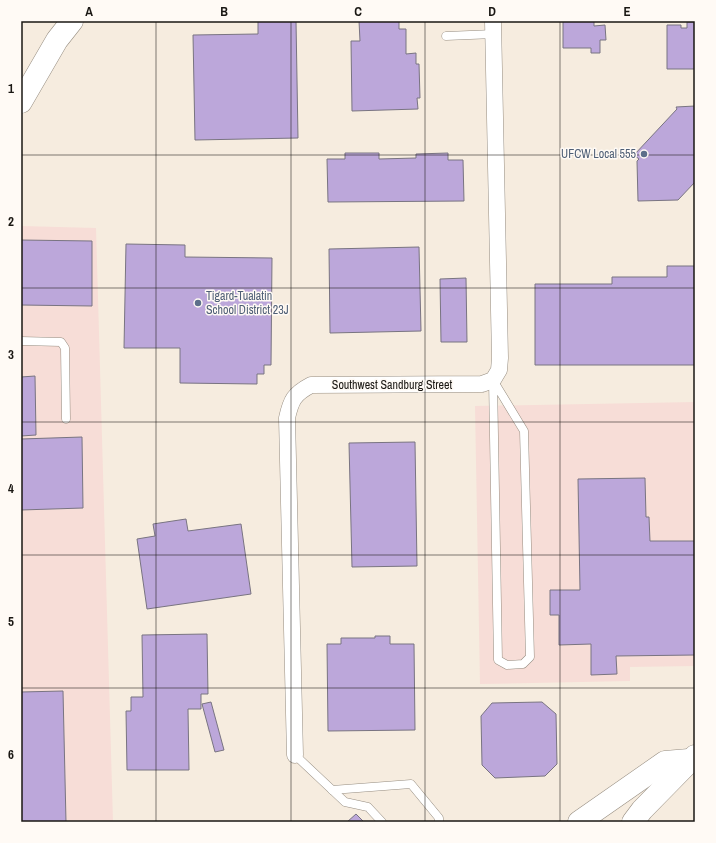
<svg xmlns="http://www.w3.org/2000/svg" width="716" height="843" font-family="'Archivo Narrow',sans-serif">
  <rect width="100%" height="100%" fill="#f6ecdf"/>
  <g fill="#f7ddd7">
    <polygon points="21,226 96,228 113,822 21,822"/>
    <polygon points="695,402 695,666 630,667 630,681 480,684 475,406"/>
  </g>
  <g fill="#bca7da" stroke="#797481">
    <polygon points="258,21 296,21 298,138 195,140 193,35 258,34"/>
    <polygon points="359,21 399,21 399,29 406,29 406,54 416,53 416,64 419,64 420,98 417,98 418,109 352,111 351,41 360,41"/>
    <polygon points="563,21 594,21 594,26 605,25 606,40 600,40 600,53 591,53 591,48 563,48"/>
    <polygon points="687,22 695,22 695,69 667,69 667,25 681,25 681,28 687,28"/>
    <polygon points="695,106 695,182 678,200 638,201 637,161 639,159 634,155 677,109 676,107"/>
    <polygon points="345,153 379,153 379,159 416,158 416,154 448,153 448,160 463,160 464,201 328,202 327,159 345,159"/>
    <polygon points="21,240 92,241 92,306 21,305"/>
    <polygon points="126,244 185,245 185,257 272,258 271,365 264,365 264,374 257,374 257,384 180,383 180,348 124,348"/>
    <polygon points="419,247 421,331 330,333 329,249"/>
    <polygon points="667,266 695,266 695,365 535,365 535,284 612,284 612,277 667,277"/>
    <polygon points="466,278 467,342 441,342 440,279"/>
    <polygon points="35,376 36,435 21,436 21,377"/>
    <polygon points="82,437 83,508 21,510 21,439"/>
    <polygon points="415,442 417,566 352,567 349,443"/>
    <polygon points="645,478 646,517 649,517 650,541 695,541 695,495 695,655 616,656 617,674 591,675 591,644 559,645 559,615 550,615 550,590 580,590 578,479"/>
    <polygon points="186,519 188,531 241,524 251,594 147,609 137,539 155,536 153,524"/>
    <polygon points="207,634 208,694 201,694 201,709 188,709 189,770 127,770 126,711 131,711 131,697 143,697 142,635"/>
    <polygon points="375,636 390,636 390,644 414,644 415,730 328,731 327,644 341,644 341,638 375,638"/>
    <polygon points="63,691 66,822 21,822 21,692"/>
    <polygon points="211,702 224,750 215,752 202,704"/>
    <polygon points="542,702 556,714 557,764 545,776 495,778 482,765 481,716 492,703"/>
    <polygon points="356,814 364,822 347,822"/>
  </g>
  <g fill="none" stroke-linecap="round" stroke-linejoin="round">
    <defs>
      <g id="service">
        <polyline points="446,36 494,34"/>
        <polyline points="21,341 61,342 65,348 66,419"/>
        <polygon points="493,380 524,431 530,657 523,664 507,665 498,660"/>
        <polyline points="295,755 345,802 368,807 382,822"/>
        <polyline points="332,790 411,784 439,818 439,822"/>
      </g>
      <path id="minor" d="M295,755L287,418C291,400 294,394 311,385L482,384L493,380L499,370L500,358L493,21"/>
      <polyline id="secondary" points="21,102 57,40 72,21"/>
      <g id="motorway">
        <polyline points="579,822 665,762 689,760"/>
        <polyline points="633,822 642,810 695,756"/>
      </g>
    </defs>
    <use href="#service" stroke="#968d81" stroke-width="9"/>
    <use href="#minor" stroke="#968d81" stroke-width="17"/>
    <use href="#secondary" stroke="#968d81" stroke-width="23"/>
    <use href="#motorway" stroke="#968d81" stroke-width="23"/>
    <use href="#service" stroke="#fff" stroke-width="8"/>
    <use href="#minor" stroke="#fff" stroke-width="16"/>
    <use href="#secondary" stroke="#fff" stroke-width="22"/>
    <use href="#motorway" stroke="#fff" stroke-width="22"/>
  </g>
  <path fill="none" stroke="#1a1713" stroke-width="1" stroke-opacity="0.55" d="M156,21V822M291,21V822M425,21V822M560,21V822M21,155H695M21,288H695M21,422H695M21,555H695M21,688H695"/>
  <g fill="#5c6f8a" stroke="#fffaf5" stroke-width="1.5">
    <circle cx="644" cy="154" r="4"/>
    <circle cx="198" cy="303" r="4"/>
  </g>
  <g text-anchor="middle" stroke-width="3" stroke-linejoin="round" paint-order="stroke">
    <g font-size="12" fill="#4e5e75" stroke="#fffaf5" text-anchor="end">
      <text x="636" y="158">UFCW Local 555</text>
      <text x="206" y="300" text-anchor="start">Tigard-Tualatin<tspan x="206" dy="14">School District 23J</tspan></text>
    </g>
    <g font-size="12" fill="#1a1713" stroke="#fffaf5">
      <text x="392" y="389">Southwest Sandburg Street</text>
    </g>
  </g>
  <rect width="716" height="843" fill="none" stroke="#fffaf5" stroke-width="44"/>
  <rect x="22" y="22" width="672" height="799" fill="none" stroke="#1a1713" stroke-width="1.5"/>
  <g font-size="13" text-anchor="middle" font-weight="bold" fill="#1a1713">
    <text x="89" y="16">A</text>
    <text x="224" y="16">B</text>
    <text x="358" y="16">C</text>
    <text x="492" y="16">D</text>
    <text x="627" y="16">E</text>
    <text x="11" y="93">1</text>
    <text x="11" y="226">2</text>
    <text x="11" y="359">3</text>
    <text x="11" y="493">4</text>
    <text x="11" y="626">5</text>
    <text x="11" y="759">6</text>
  </g>
</svg>
